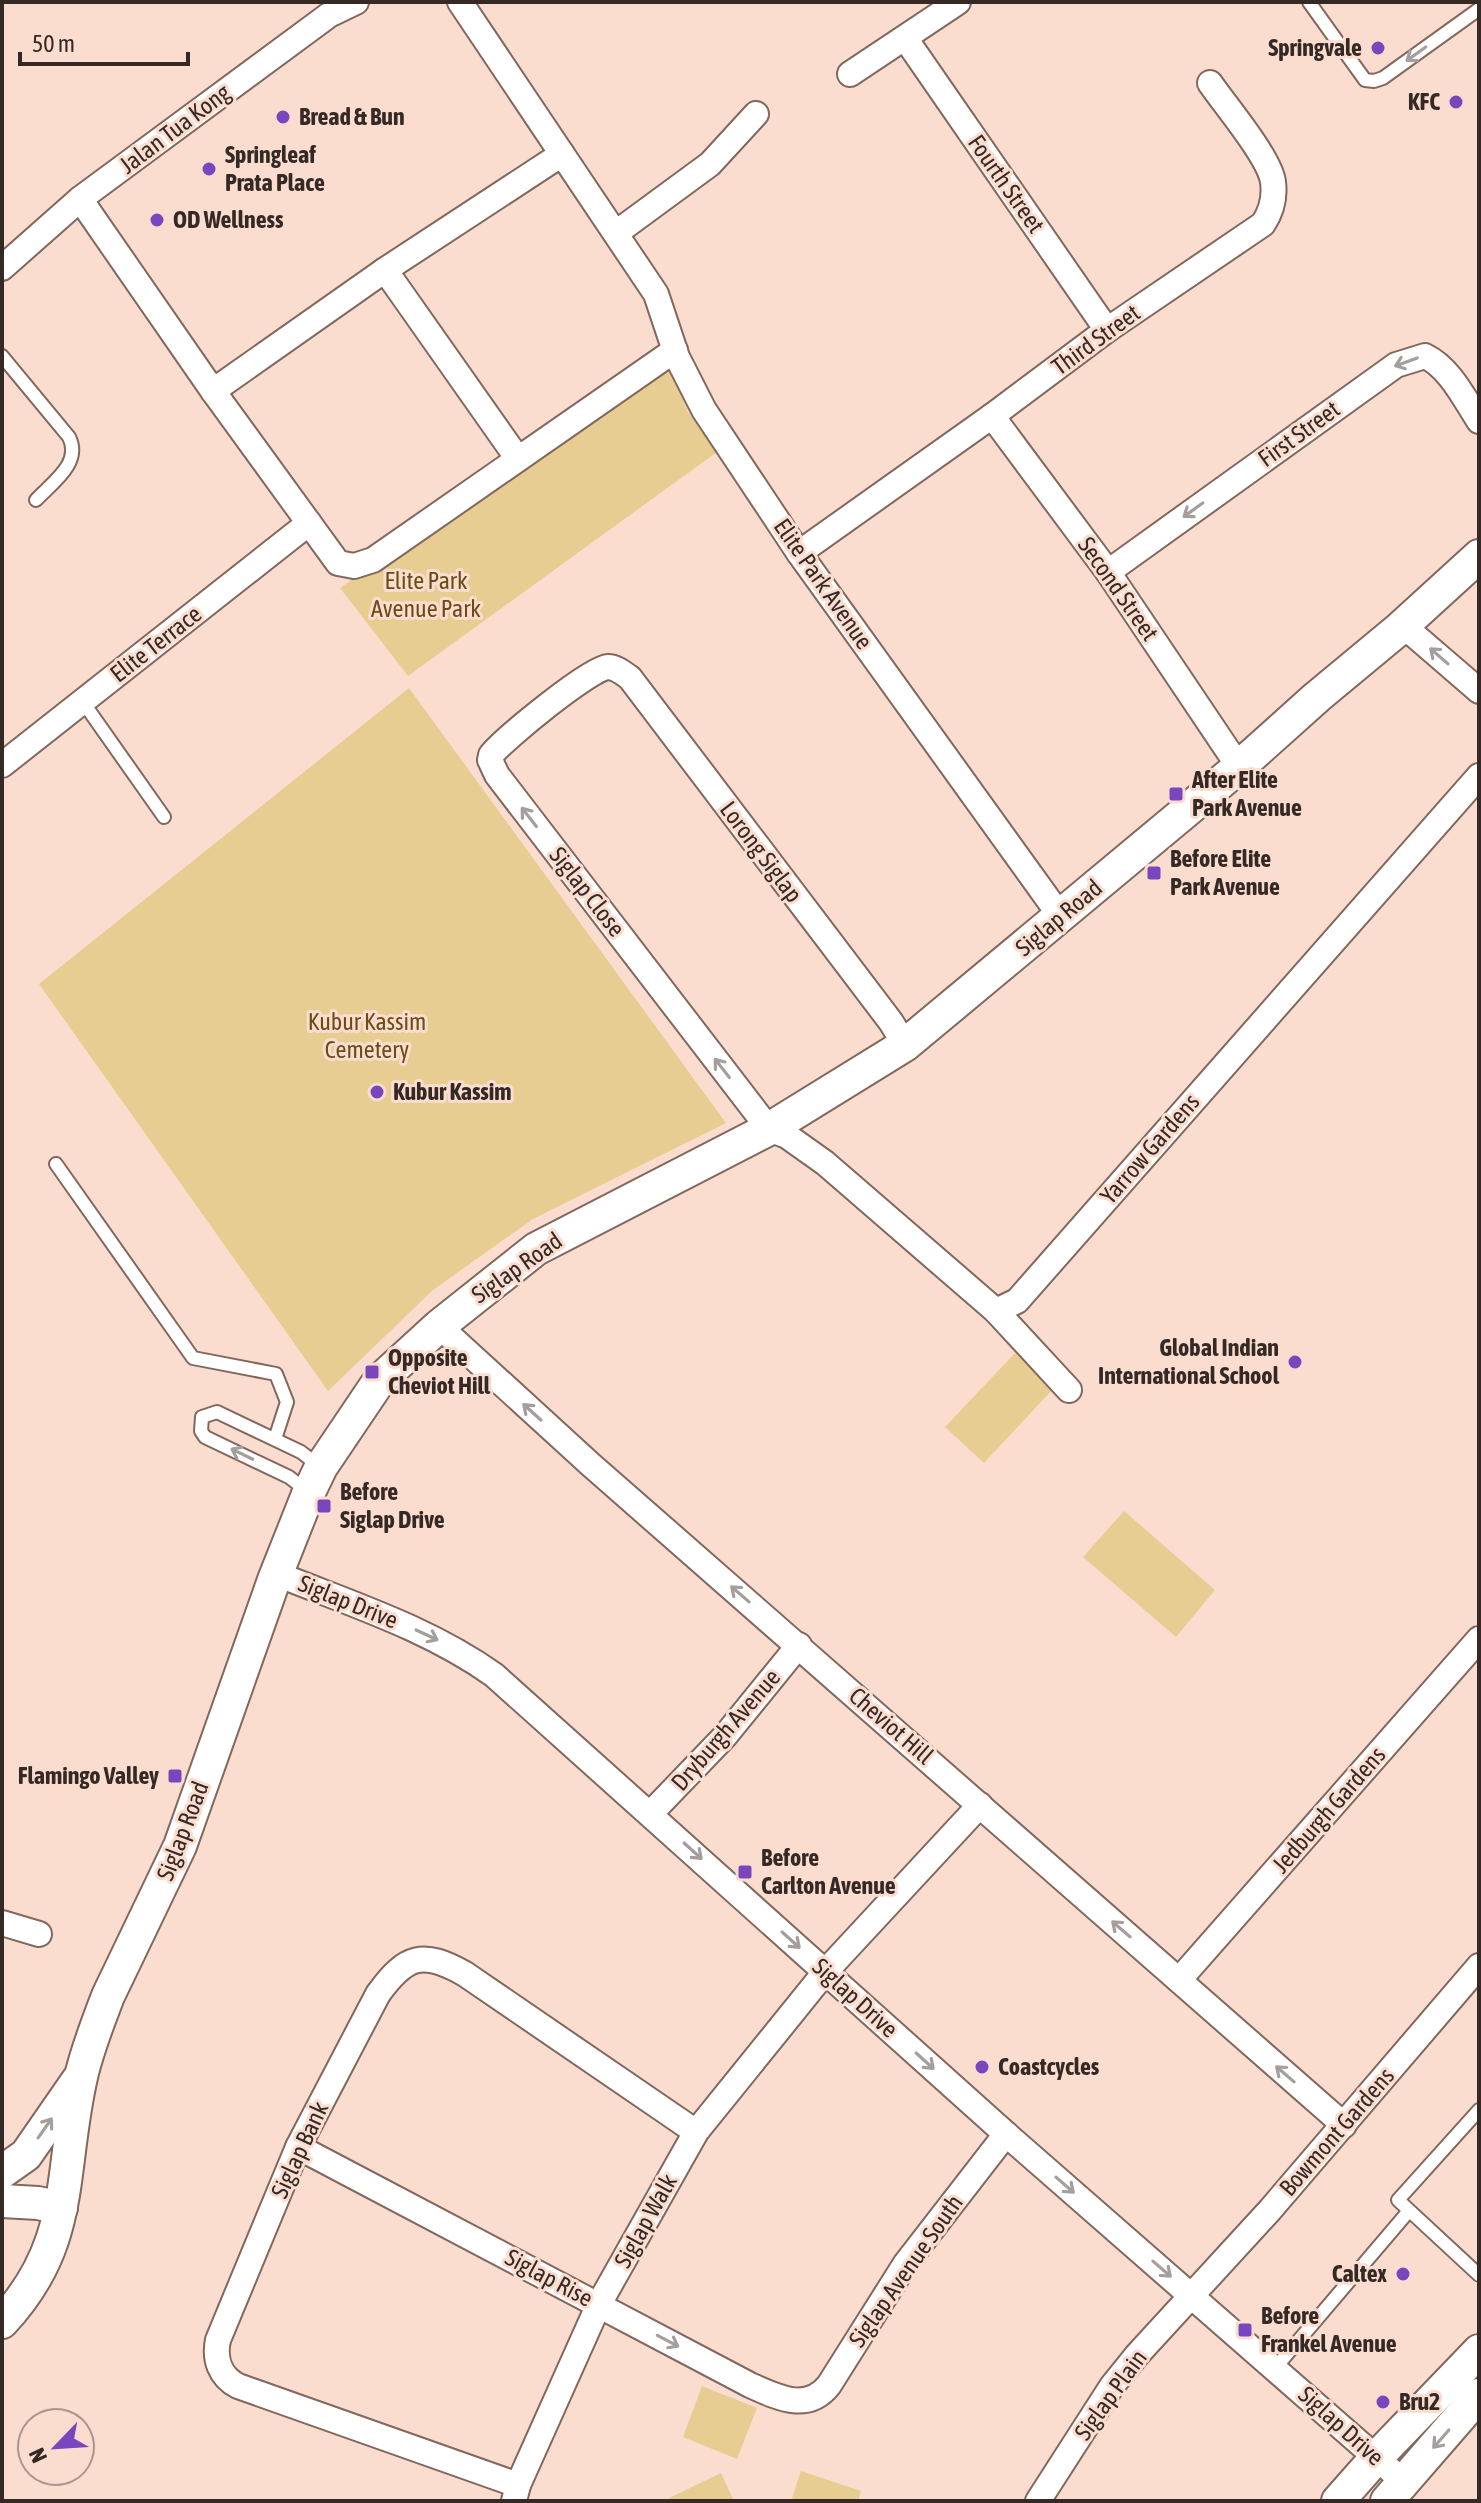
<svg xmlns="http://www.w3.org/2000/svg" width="1481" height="2503" font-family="'Asap Condensed',sans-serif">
  <rect width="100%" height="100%" fill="#fbddd0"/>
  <g fill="#e8cd92">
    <polygon points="666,368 673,375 688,412 717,452 408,676 340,588 651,371"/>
    <polygon points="409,688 726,1123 533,1219 433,1290 328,1391 39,984"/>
    <polygon points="1015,1353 1053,1389 984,1463 945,1427"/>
    <polygon points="1124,1511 1215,1590 1176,1637 1083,1557"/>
    <polygon points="702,2386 757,2408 737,2459 683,2437"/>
    <polygon points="801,2471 861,2491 858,2501 791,2501"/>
    <polygon points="721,2473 734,2501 671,2501 669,2498"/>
  </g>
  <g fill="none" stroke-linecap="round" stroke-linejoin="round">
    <defs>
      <g id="lane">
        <polyline points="1309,2 1365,80 1374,81 1383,78 1479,9"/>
        <path d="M2,356L69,437C82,463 53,482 36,500"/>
        <polyline points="83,702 164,817"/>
        <polyline points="56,1164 193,1358 276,1374 287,1402 275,1439"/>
        <polyline points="307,1491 289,1477 205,1437 201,1431 202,1417 217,1412 301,1452 319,1466"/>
        <polyline points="1479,2110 1398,2200 1479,2275"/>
        <polyline points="1276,2367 1408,2212"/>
      </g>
      <g id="street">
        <polyline points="460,2 656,294 677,357 704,410 799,553 1061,917"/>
        <polyline points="905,38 1107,330"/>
        <polyline points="850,74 958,2"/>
        <polyline points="80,199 213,391 338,563 354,566 373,560 675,350"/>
        <polyline points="616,233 710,164 756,114"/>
        <polyline points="2,268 80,199 329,15 356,2"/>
        <polyline points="385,270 518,459"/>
        <polyline points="213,391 385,270 562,154"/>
        <polyline points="992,416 1108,572 1239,767"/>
        <path d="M799,553L992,416L1107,330L1263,224C1271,212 1275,197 1273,182C1270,158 1225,105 1210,83"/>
        <path d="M1108,572L1396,365L1425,356C1450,368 1464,398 1479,421"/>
        <polyline points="1399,629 1413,634 1479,691"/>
        <polyline points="2,765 309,523"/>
        <path d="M905,1045L891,1022L630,678C623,673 616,667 608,667C590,668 504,739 491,755L490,760L497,775L769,1129L787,1136L825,1163L996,1311L1069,1390"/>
        <polyline points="996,1311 1017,1301 1479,776"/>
        <polyline points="439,1326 590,1464 1344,2125"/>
        <path d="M274,1580L277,1574C351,1604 428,1628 494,1675L1006,2134L1404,2482"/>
        <polyline points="651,1813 725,1736 799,1645"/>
        <polyline points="2,1923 39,1934"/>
        <polyline points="1179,1980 1479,1639"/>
        <path d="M298,2147L750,2385C777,2397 807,2413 829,2385L906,2263L1006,2134"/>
        <path d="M518,2485L238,2386C220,2377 214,2359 218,2340L298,2147L378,1994C406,1955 423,1950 465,1974L696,2132"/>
        <polyline points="514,2501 518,2485 599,2304 696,2132 826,1971 980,1805"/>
        <polyline points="1038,2501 1112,2386 1137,2355 1270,2210 1479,1966"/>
      </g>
      <g id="secondary">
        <polyline points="2,2172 26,2155 78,2080"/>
        <polyline points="2,2201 38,2203 61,2208"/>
        <path d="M2,2322C76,2243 59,2173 81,2077C87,2050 98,2022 108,1996L180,1846L274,1580L309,1492L321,1467L379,1381L439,1326L536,1249L769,1129L905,1045L1239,767L1317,697L1399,629L1479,556"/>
        <polyline points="1338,2501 1376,2458 1479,2351"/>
        <polyline points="1387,2501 1479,2395"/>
      </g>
    </defs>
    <use href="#lane" stroke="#82675d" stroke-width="16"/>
    <use href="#street" stroke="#82675d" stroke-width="28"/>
    <use href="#secondary" stroke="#82675d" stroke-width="36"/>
    <use href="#lane" stroke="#fff" stroke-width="12"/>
    <use href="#street" stroke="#fff" stroke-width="24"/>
    <use href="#secondary" stroke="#fff" stroke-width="32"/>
  </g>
  <defs><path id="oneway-shaft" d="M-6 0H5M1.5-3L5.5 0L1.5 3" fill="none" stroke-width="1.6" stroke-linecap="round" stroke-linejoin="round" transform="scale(2)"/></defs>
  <g stroke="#a49f9d">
    <use href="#oneway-shaft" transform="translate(1416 54) rotate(144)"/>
    <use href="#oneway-shaft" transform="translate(1406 362) rotate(160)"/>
    <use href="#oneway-shaft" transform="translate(1193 510) rotate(144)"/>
    <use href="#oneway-shaft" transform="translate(1439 656) rotate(-139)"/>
    <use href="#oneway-shaft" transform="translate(529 817) rotate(-128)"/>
    <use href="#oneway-shaft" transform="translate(722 1068) rotate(-128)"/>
    <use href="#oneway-shaft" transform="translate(532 1412) rotate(-138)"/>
    <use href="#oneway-shaft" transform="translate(242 1454) rotate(-154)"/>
    <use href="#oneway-shaft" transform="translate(740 1594) rotate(-139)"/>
    <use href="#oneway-shaft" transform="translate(427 1635) rotate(25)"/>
    <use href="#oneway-shaft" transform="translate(693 1851) rotate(42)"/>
    <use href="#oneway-shaft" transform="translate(1121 1929) rotate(-139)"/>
    <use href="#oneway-shaft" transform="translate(791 1940) rotate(42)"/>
    <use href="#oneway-shaft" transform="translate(925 2061) rotate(42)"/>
    <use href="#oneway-shaft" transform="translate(1285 2074) rotate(-139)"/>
    <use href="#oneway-shaft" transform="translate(45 2128) rotate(-55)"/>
    <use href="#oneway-shaft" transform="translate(1065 2185) rotate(41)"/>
    <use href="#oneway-shaft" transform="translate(1162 2269) rotate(41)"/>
    <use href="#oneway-shaft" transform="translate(668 2341) rotate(28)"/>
    <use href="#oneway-shaft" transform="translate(1441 2439) rotate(131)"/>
  </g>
  <g fill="#7946be" stroke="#fbddd0" stroke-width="3">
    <circle cx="1378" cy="48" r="8"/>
    <circle cx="1456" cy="102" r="8"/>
    <circle cx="283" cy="117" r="8"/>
    <circle cx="209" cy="169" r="8"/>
    <circle cx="157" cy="220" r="8"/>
    <rect x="1168" y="786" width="16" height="16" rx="4"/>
    <rect x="1146" y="865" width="16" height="16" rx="4"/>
    <circle cx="377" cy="1092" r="8"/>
    <circle cx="1295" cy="1362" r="8"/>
    <rect x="364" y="1364" width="16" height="16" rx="4"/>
    <rect x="316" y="1498" width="16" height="16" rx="4"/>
    <rect x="167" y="1768" width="16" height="16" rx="4"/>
    <rect x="737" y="1864" width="16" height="16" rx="4"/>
    <circle cx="982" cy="2067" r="8"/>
    <circle cx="1403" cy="2274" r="8"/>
    <rect x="1237" y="2322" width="16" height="16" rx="4"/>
    <circle cx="1383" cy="2402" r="8"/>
  </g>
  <g text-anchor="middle" stroke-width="6" stroke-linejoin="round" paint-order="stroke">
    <g font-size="24" font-weight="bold" fill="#342925" stroke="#fbddd0" text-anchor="start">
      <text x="1362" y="56" text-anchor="end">Springvale</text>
      <text x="1440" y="110" text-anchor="end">KFC</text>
      <text x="299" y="125">Bread &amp; Bun</text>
      <text x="225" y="163">Springleaf<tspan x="225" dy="28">Prata Place</tspan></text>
      <text x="173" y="228">OD Wellness</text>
      <text x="1192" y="788">After Elite<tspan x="1192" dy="28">Park Avenue</tspan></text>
      <text x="1170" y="867">Before Elite<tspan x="1170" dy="28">Park Avenue</tspan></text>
      <text x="393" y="1100">Kubur Kassim</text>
      <text x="1279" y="1356" text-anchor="end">Global Indian<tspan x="1279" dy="28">International School</tspan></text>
      <text x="388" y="1366">Opposite<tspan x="388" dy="28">Cheviot Hill</tspan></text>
      <text x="340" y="1500">Before<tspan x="340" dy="28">Siglap Drive</tspan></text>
      <text x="159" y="1784" text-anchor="end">Flamingo Valley</text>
      <text x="761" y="1866">Before<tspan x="761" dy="28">Carlton Avenue</tspan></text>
      <text x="998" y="2075">Coastcycles</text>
      <text x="1387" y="2282" text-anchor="end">Caltex</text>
      <text x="1261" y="2324">Before<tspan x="1261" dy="28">Frankel Avenue</tspan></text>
      <text x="1399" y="2410">Bru2</text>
    </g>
    <g font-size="24" fill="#342925" stroke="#fbddd0">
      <text transform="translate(175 129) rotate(-37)" y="8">Jalan Tua Kong</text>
      <text transform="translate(1006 184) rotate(55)" y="8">Fourth Street</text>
      <text transform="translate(1096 340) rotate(-36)" y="8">Third Street</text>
      <text transform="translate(1299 434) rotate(-36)" y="8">First Street</text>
      <text transform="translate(823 584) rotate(55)" y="8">Elite Park Avenue</text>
      <text transform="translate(1118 589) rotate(55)" y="8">Second Street</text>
      <text transform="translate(156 644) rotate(-38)" y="8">Elite Terrace</text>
      <text transform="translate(761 852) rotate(53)" y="8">Lorong Siglap</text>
      <text transform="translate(587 892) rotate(52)" y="8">Siglap Close</text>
      <text transform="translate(1059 918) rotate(-40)" y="8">Siglap Road</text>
      <text transform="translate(1150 1149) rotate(-49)" y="8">Yarrow Gardens</text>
      <text transform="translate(517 1268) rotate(-35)" y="8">Siglap Road</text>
      <text transform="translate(348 1602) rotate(22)" y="8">Siglap Drive</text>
      <text transform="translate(891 1726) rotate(41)" y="8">Cheviot Hill</text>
      <text transform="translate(726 1730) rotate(-49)" y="8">Dryburgh Avenue</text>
      <text transform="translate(1329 1810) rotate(-49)" y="8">Jedburgh Gardens</text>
      <text transform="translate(183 1831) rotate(-69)" y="8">Siglap Road</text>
      <text transform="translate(855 1998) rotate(42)" y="8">Siglap Drive</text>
      <text transform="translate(1337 2132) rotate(-49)" y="8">Bowmont Gardens</text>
      <text transform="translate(300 2150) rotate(-65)" y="8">Siglap Bank</text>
      <text transform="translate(646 2221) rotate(-61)" y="8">Siglap Walk</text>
      <text transform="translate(906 2271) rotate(-55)" y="8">Siglap Avenue South</text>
      <text transform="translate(549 2278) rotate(28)" y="8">Siglap Rise</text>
      <text transform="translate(1111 2395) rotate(-54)" y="8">Siglap Plain</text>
      <text transform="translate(1341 2426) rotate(42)" y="8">Siglap Drive</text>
    </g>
    <g font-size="24" fill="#664e14" stroke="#fbddd0">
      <text x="426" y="589">Elite Park<tspan x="426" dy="28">Avenue Park</tspan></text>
      <text x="367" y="1030">Kubur Kassim<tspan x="367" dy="28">Cemetery</tspan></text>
    </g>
  </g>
  <rect width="1481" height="2503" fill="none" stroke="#342925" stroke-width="8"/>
  <g transform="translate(56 2447) rotate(245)"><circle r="38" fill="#fbddd0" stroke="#ab958c" stroke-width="2"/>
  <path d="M0-6L14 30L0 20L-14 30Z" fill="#7946be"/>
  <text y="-12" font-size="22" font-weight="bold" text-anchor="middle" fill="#342925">N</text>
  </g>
  <path d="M20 52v12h168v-12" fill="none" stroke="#342925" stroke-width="4"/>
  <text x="32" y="52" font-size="24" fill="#342925" stroke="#fbddd0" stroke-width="6" paint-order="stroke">50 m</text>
</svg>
